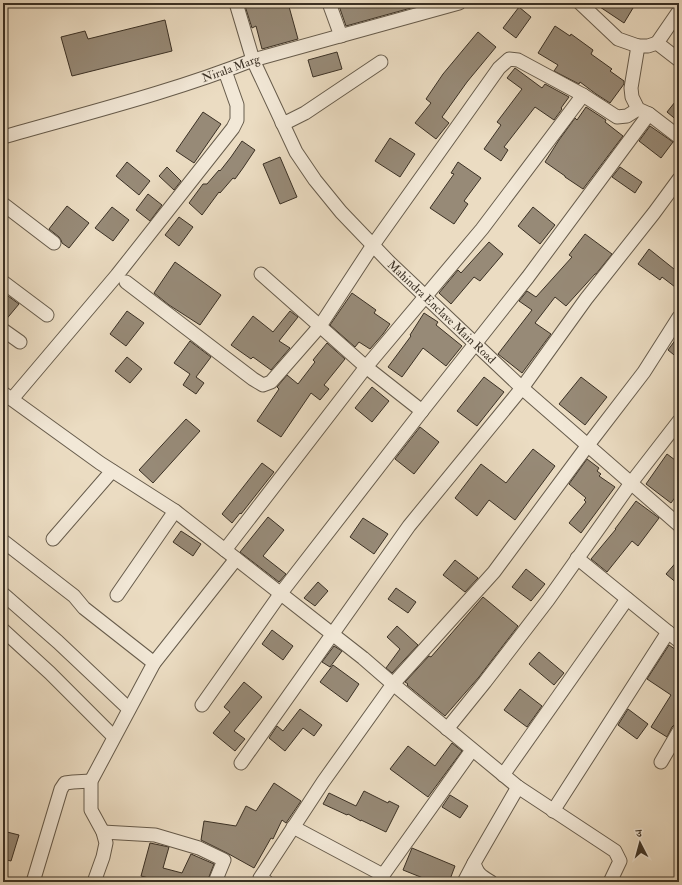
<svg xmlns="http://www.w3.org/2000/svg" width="682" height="885" font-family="'IM FELL Double Pica','Noto Serif Devanagari',serif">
  <rect width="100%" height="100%" fill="#ebdcc2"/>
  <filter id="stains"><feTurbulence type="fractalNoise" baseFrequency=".005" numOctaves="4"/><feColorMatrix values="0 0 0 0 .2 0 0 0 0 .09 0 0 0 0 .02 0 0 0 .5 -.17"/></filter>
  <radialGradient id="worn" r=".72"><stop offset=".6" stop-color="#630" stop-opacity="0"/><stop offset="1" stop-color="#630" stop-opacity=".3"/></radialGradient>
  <g fill="#978a77" stroke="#3b3125">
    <polygon points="254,3 288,3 298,39 262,49 256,26 252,28 245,6"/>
    <polygon points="338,3 429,3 346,26"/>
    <polygon points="594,3 636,3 624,23"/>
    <polygon points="519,7 531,17 516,38 503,28"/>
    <polygon points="165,20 172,51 72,76 61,37 85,31 88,39"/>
    <polygon points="555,26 570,36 571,34 593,50 591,54 612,69 610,71 624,81 624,84 610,103 596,94 580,82 579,84 554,71 558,65 538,53"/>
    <polygon points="478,32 496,47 467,82 442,117 449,123 436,139 415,123 431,103 426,99 443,74"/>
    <polygon points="337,52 342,69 313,77 308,60"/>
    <polygon points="515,68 542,88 545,84 569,97 561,108 562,109 554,120 535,107 504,147 508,150 501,161 484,149 501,125 497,122 522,89 507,78"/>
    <polygon points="679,97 679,122 667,112"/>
    <polygon points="586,107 606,120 605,122 623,136 583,189 565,177 565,176 545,162 559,140 575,118 577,120"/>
    <polygon points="203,112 221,124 194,163 176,151"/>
    <polygon points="650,126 673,142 661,158 639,141"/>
    <polygon points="390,138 415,154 400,177 375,161"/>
    <polygon points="242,141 255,150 243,168 235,179 233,178 220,193 219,192 202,215 189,203 203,184 207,184 219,170 220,171 231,157"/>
    <polygon points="280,157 297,197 280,204 263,164"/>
    <polygon points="127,162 150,181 139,195 116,176"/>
    <polygon points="458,162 481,178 464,201 468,204 454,224 430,208 454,174 451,173"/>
    <polygon points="167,167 181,181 174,190 159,176"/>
    <polygon points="620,167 642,182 635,193 612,177"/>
    <polygon points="148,194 162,205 150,221 136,210"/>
    <polygon points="67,206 89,223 69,248 62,243 61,240 59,237 49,229"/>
    <polygon points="112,207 129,220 113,241 95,228"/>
    <polygon points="533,207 555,225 540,244 518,226"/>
    <polygon points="179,217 193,227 179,246 165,235"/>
    <polygon points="585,234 612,254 596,274 595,274 566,306 555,297 535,323 551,334 522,373 498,354 532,310 519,301 527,291 536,297 572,257 569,255"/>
    <polygon points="489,242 503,254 480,281 474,277 451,304 439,293 458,270 461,273"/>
    <polygon points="649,249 679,273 679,290 662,277 660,280 638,264"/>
    <polygon points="175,262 221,295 200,325 169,305 154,293"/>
    <polygon points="352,293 376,310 374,313 390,324 383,334 370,349 359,342 355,347 330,325"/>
    <polygon points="8,296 19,304 4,322 3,322 3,302"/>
    <polygon points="127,311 144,323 126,346 110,334"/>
    <polygon points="290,311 298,317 279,341 290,348 271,370 253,357 251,359 231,345 253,316 273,332"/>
    <polygon points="424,313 438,322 436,325 462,346 446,366 423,348 402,377 388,367 411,336 410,335"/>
    <polygon points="679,335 679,359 668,350"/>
    <polygon points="190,341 211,357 196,377 204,383 196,394 183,385 190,374 174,363"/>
    <polygon points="327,343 345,359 324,385 329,389 320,400 311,393 281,437 257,421 279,389 277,387 287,375 298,384 315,362 313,360"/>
    <polygon points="127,357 142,369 130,383 115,371"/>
    <polygon points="484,377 504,392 477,426 457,411"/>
    <polygon points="581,377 607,397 585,425 559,404"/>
    <polygon points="372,387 389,401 372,422 355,408"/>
    <polygon points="186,419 200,431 153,483 139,470"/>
    <polygon points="420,427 439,442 414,474 395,459"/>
    <polygon points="533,449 555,466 515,520 489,500 477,516 455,498 481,464 506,483"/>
    <polygon points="667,454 679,463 679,492 671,503 646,484"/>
    <polygon points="587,459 599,468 597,471 601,474 599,476 615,487 581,533 569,523 586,502 584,500 586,498 569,484"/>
    <polygon points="262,463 274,472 241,514 240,513 232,523 222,514"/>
    <polygon points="636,501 659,518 638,546 632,541 607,572 591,559 616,529 615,529"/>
    <polygon points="268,517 284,530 263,556 286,574 279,582 240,552"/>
    <polygon points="363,518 388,534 374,554 350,537"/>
    <polygon points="181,531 201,544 193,556 173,542"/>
    <polygon points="679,559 679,585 666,574"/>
    <polygon points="455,560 478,578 465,592 443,575"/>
    <polygon points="526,569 545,584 531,601 512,587"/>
    <polygon points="318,582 328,591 315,606 304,598"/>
    <polygon points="396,588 416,602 408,613 388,599"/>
    <polygon points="483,597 518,626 479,677 445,716 407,685 408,684 405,682 429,656 431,657"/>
    <polygon points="397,626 418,645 392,673 386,668 400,649 387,637"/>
    <polygon points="272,630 293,646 283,660 262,644"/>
    <polygon points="669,645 679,652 679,723 675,724 672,727 667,737 651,727 671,695 647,679"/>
    <polygon points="334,646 342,651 330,667 322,662"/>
    <polygon points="539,652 564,673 554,685 529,664"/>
    <polygon points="333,665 359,684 347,702 320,682"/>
    <polygon points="244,682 262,697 234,731 245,739 235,751 213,733 230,712 224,707"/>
    <polygon points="520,689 542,706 527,727 504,710"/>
    <polygon points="300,709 322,725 314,736 303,728 285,751 269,738 277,726 283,731"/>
    <polygon points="628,709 648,724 637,739 618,725"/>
    <polygon points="452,743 462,751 428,797 390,769 408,746 435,766"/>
    <polygon points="274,783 301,801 286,823 282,820 273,839 271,838 254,868 227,853 201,840 204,821 236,826 246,806 256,811"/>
    <polygon points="364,791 388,803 389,801 399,806 386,832 361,820 361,821 348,814 347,815 323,804 329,793 356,806"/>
    <polygon points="450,795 468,806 460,818 442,807"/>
    <polygon points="3,831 19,835 11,861 3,859"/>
    <polygon points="150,843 169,847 163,868 182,873 191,854 214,864 207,882 164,882 141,876"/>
    <polygon points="412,848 455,866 449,882 433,882 403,870"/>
  </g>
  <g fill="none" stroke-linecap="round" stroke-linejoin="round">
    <defs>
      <g id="minor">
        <path id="s1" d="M236,3L253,60L296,152L315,180L341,212L389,262L522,388L679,525"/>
        <polyline points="329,3 341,36"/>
        <polyline points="580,3 618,39 638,46 648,46 657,43 679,60"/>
        <polyline points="657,43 679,11"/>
        <polyline points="638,46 631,88 632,97 638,109 649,114 679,137"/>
        <polyline points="282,123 289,121 305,113 381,62"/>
        <path id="s2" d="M3,137C87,113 172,92 253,60L459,3"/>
        <polyline points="3,204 54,243"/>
        <polyline points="261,274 366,367 422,411"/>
        <polyline points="3,282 47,315"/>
        <polyline points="126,282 253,379 263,385 271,382 320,326 373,245 499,68 509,59 518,60 583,95 617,117 627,116 638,109"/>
        <polyline points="3,330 20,342"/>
        <polyline points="3,393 100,463 175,511 363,658 393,684 518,787 615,851 620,861 610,882"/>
        <polyline points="12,399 117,275 233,128 237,120 237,105 225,71"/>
        <polyline points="53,539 112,471"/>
        <polyline points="3,541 74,596 84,608 154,663"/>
        <polyline points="225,550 366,367 482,229 583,95"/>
        <polyline points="577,558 679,641"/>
        <polyline points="3,594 58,642 129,709"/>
        <polyline points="117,595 175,511"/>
        <polyline points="3,630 50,673 114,737"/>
        <polyline points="202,705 281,593 422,411 528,277 649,114"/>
        <polyline points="447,729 485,682 548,600 631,483 679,421"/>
        <polyline points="661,762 679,731"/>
        <polyline points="241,763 409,526 522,388 586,299 654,213 679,179"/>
        <polyline points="503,775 627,599"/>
        <polyline points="553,811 668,632"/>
        <polyline points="293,827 383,875"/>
        <polyline points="103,832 155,835 199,848 224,860 215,882"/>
        <polyline points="33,882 61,789 65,783 73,782 91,781"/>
        <polyline points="94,882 103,857 106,843 103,832 91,810 91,781 154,663 236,559"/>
        <polyline points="267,882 260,878 323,782 393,684 494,572 588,445 644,372 679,317"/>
        <polyline points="379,882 383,875 472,750"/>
        <polyline points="464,882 474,863"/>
        <path d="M491,882C481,876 478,875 474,863L518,787"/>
      </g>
    </defs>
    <use href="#minor" stroke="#675c4c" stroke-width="15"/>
    <use href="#minor" stroke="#f2e8d7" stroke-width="13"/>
  </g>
  <g text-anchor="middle" stroke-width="3" stroke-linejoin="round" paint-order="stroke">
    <g font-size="12" fill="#3b3125" stroke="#f2e8d7">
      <text dy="4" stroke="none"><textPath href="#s2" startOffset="238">Nirala Marg</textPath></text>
      <text dy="4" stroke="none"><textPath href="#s1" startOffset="378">Mahindra Enclave Main Road</textPath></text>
    </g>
  </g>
  <rect width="682" height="885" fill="none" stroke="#ebdcc2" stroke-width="16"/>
  <rect x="4" y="4" width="674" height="877" fill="none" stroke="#3b3125" stroke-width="2"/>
  <rect x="8" y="8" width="666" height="869" fill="none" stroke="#3b3125"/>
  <g transform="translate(640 843) rotate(354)" stroke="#f2e8d7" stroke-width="3" paint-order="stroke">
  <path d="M0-3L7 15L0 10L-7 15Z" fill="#3b3125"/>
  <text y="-6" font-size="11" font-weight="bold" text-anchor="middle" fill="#3b3125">उ</text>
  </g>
  <rect width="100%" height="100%" filter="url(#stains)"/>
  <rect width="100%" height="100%" fill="url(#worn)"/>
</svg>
